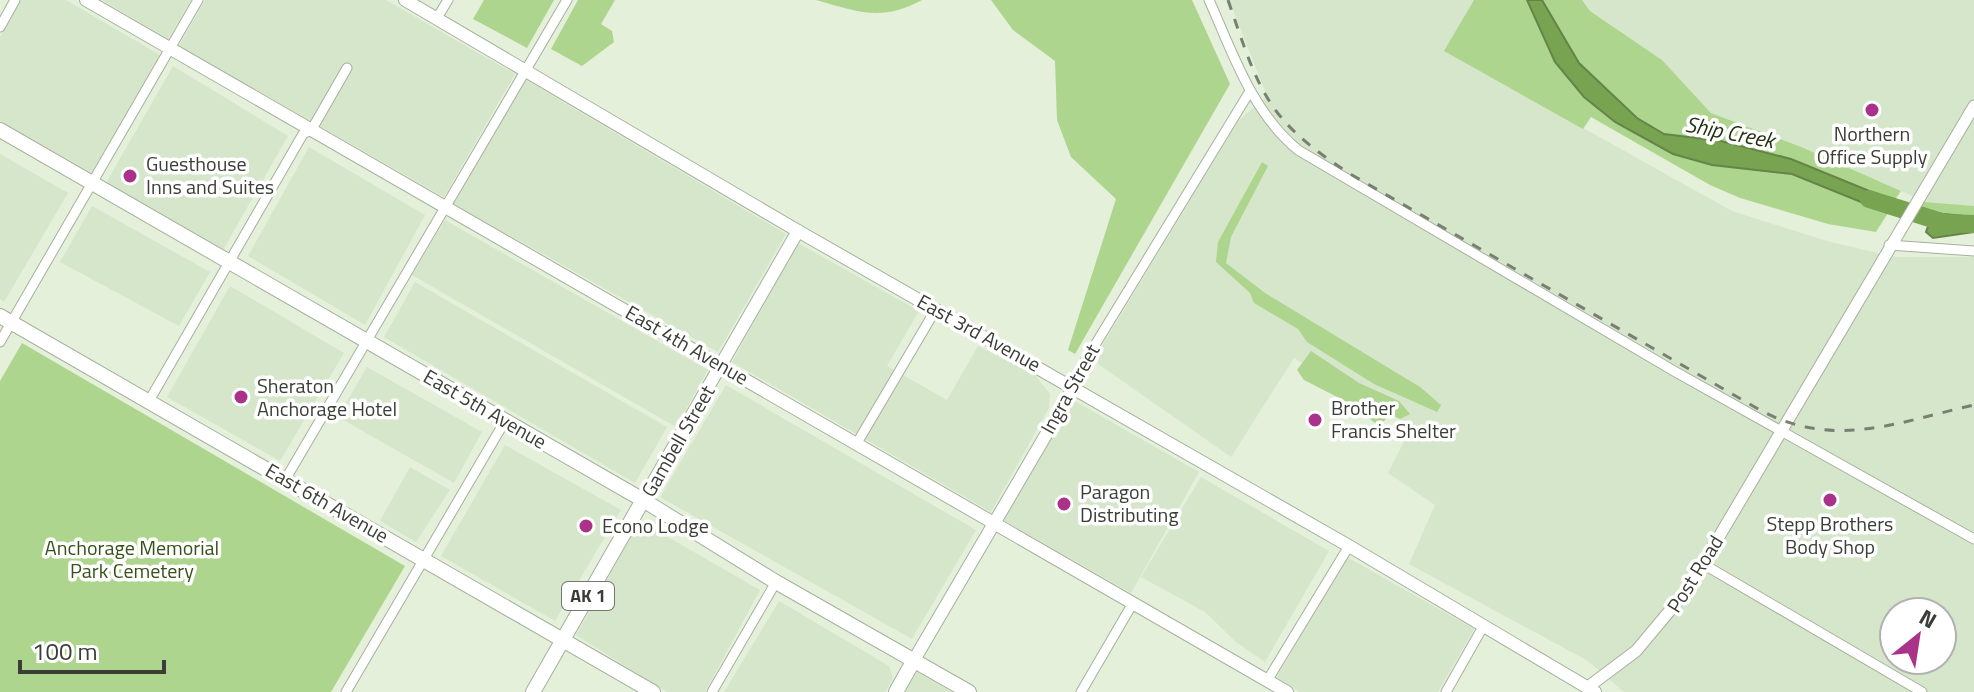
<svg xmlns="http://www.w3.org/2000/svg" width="1974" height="692" font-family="'Titillium Web',sans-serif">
  <rect width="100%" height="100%" fill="#e4f0da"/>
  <g fill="#d6e6ca" fill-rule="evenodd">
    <polygon points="21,0 66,0 160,55 92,173 0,121 0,37"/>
    <polygon points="102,0 191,0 168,39"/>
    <polygon points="205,0 386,0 515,74 444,197 179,46"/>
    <path d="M1229,0H1474L1445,51L1732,211L1830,242L1896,257H1974V692H1624L1588,661L1409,564L1435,505L1388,473L1411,428L1388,411L1294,358L1231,457L1098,364L1099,351L1238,121L1267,96ZM1894,612H1942V660H1894Z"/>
    <polygon points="1582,0 1974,0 1974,206 1928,203 1799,146 1711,113 1662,60 1590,11"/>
    <polygon points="173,66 288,136 223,250 106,183"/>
    <polygon points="524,79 786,234 718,352 452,203"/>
    <polygon points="309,147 425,215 365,325 248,256"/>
    <polygon points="0,154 68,193 4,302 0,299"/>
    <polygon points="92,206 210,272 179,326 60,262"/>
    <polygon points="445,220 708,370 676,427 412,275"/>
    <polygon points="798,243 919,311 887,366 947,400 978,346 1034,374 1050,394 1049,408 991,512 732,362"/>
    <polygon points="415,282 667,427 635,483 384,337"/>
    <polygon points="230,286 344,353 280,461 167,397"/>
    <polygon points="367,367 482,432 454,483 338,417"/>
    <polygon points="726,385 976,530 912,639 660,497"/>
    <polygon points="1073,400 1199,472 1131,593 1003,520"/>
    <polygon points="505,445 621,510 555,621 441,556"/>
    <polygon points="410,467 450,490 416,542 380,521"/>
    <polygon points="1201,477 1329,551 1265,662 1236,642 1205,612 1141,577"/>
    <polygon points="642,525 647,525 760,590 705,692 667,692 576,635 636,528"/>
    <polygon points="1347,557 1474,629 1438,692 1300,692 1276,678"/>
    <polygon points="779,601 889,666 893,678 885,692 724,692"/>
    <polygon points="917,672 952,692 905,692"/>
  </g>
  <g fill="#aed58d">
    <polygon points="484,0 554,0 527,48 473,19"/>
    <polygon points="578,0 615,0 601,24 612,31 614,42 582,66 551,49"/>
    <path d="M816,0H922C881,22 859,12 816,0Z"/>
    <polygon points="991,0 1192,0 1230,84 1075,354 1068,350 1116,199 1071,157 1057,120 1055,61 1013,30"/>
    <polygon points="1474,0 1527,0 1584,97 1615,122 1673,154 1792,174 1888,213 1876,232 1828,224 1740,198 1710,185 1591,117 1583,129 1444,51"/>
    <polygon points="1542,0 1582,0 1590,11 1662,60 1711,113 1799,146 1901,191 1894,201 1791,159 1721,141 1664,134 1637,118 1579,63"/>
    <polygon points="1262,162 1268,166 1231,237 1226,263 1265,293 1420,387 1441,405 1437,412 1374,384 1307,342 1298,329 1254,303 1250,293 1216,262 1218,242"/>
    <polygon points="1924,202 1974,206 1974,217 1938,215 1920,207"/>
    <polygon points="22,343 405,566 331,692 0,692 0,381"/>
    <polygon points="1311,351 1359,383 1399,401 1410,414 1400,419 1389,414 1380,427 1353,405 1304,380 1297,370"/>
  </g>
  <g fill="#78a350" stroke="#658548" stroke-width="2">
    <polygon points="1527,0 1542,0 1579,63 1637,118 1664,134 1721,141 1791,159 1894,201 1888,213 1792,174 1712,165 1673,154 1615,122 1584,97 1555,62"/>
    <polygon points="1933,213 1974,217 1974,232 1933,238 1926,232"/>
  </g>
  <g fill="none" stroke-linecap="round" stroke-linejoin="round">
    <polyline stroke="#78a350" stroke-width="18" points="1869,199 1945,223 1974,224"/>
    <defs>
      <g id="minor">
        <path d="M1209,0C1233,53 1251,111 1298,150L1674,371L1974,539"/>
        <polyline points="437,18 448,0"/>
        <polyline points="0,27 15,0"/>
        <polyline points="1889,245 1974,251"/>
        <polyline points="0,342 198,0"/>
        <polyline points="1074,387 1084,363 1250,91"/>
        <polyline points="149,401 303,134 312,129 347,68"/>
        <polyline points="857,443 936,309"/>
        <polyline points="285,480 567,0"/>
        <polyline points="1703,564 1922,692"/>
        <polyline points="1267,681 1349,546"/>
        <polyline points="346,692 505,421"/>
        <polyline points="712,692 776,582"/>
        <polyline points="1081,692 1133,603"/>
        <polyline points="1446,692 1484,625"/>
      </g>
      <polyline id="tertiary" points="1588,687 1636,651 1688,589 1974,106"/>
      <g id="secondary">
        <polyline points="86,0 1287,692"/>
        <polyline points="405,0 798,231 1349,546 1595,692"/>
        <polyline points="643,500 798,231"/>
        <polyline points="914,660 1074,387"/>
      </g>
      <g id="primary">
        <polyline points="0,130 643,500"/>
        <polyline points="0,316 653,692"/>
        <polyline points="896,692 914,660"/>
      </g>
      <polyline id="trunk" points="533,692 643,500 776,582 969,692"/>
    </defs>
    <use href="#minor" stroke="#a6b19d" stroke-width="11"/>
    <use href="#tertiary" stroke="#a6b19d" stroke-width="13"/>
    <use href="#secondary" stroke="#a6b19d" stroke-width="14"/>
    <use href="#primary" stroke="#a6b19d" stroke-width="16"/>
    <use href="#trunk" stroke="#a6b19d" stroke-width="16"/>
    <use href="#minor" stroke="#fff" stroke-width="9"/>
    <use href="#tertiary" stroke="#fff" stroke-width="11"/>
    <use href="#secondary" stroke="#fff" stroke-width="12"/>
    <use href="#primary" stroke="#fff" stroke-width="14"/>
    <use href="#trunk" stroke="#fff" stroke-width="14"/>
    <path stroke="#798073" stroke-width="3" stroke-dasharray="10 10" stroke-linecap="butt" d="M1228,0C1260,93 1266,120 1352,175L1760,410C1834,450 1898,422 1974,405"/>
  </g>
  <g fill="#aa3288" stroke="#fff" stroke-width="3">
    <circle cx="1872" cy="110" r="8"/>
    <circle cx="130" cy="176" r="8"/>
    <circle cx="241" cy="397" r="8"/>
    <circle cx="1315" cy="420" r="8"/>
    <circle cx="1830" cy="500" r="8"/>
    <circle cx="1064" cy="504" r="8"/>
    <circle cx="586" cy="526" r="8"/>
  </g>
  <g text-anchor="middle" stroke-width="7" stroke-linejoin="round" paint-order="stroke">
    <rect fill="#fff" stroke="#757872" stroke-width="2" x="562" y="582" width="52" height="28" rx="6"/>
    <g font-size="18" font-weight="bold" fill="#3a3e36">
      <text x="588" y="602">AK 1</text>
    </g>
    <g font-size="20" fill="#3a3e36" stroke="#fff" text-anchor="start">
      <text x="1872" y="141" text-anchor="middle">Northern<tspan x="1872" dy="23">Office Supply</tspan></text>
      <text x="146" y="171">Guesthouse<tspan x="146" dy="23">Inns and Suites</tspan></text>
      <text x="257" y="393">Sheraton<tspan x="257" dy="23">Anchorage Hotel</tspan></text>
      <text x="1331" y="415">Brother<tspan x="1331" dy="23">Francis Shelter</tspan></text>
      <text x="1080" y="499">Paragon<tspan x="1080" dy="23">Distributing</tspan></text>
      <text x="1830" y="531" text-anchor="middle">Stepp Brothers<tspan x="1830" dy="23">Body Shop</tspan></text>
      <text x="602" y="533">Econo Lodge</text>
    </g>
    <g font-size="20" fill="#3a3e36" stroke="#fff">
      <text transform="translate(979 333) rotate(29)" y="7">East 3rd Avenue</text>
      <text transform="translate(687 345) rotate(30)" y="7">East 4th Avenue</text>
      <text transform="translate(1070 389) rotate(-61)" y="7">Ingra Street</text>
      <text transform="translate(485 409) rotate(30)" y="7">East 5th Avenue</text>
      <text transform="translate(678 441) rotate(-60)" y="7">Gambell Street</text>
      <text transform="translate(327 503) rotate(30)" y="7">East 6th Avenue</text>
      <text transform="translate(1695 574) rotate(-58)" y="7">Post Road</text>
    </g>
    <g font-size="20" fill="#365218" stroke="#fff">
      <text x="132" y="555">Anchorage Memorial<tspan x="132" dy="23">Park Cemetery</tspan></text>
    </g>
    <g font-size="22" font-style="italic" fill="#1e300d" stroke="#fff">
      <text transform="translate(1730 132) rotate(11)" y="8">Ship Creek</text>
    </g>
  </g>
  <g transform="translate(1918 636) rotate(30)"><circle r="38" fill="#ffffff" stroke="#b0b2af" stroke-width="2"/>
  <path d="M0-6L14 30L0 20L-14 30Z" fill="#aa3288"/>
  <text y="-12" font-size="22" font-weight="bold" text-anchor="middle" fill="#3a3e36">N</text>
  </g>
  <path d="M20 660v12h144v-12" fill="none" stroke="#3a3e36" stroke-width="4"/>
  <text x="32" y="660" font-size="24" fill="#3a3e36" stroke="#ffffff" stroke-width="6" paint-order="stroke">100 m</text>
</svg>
